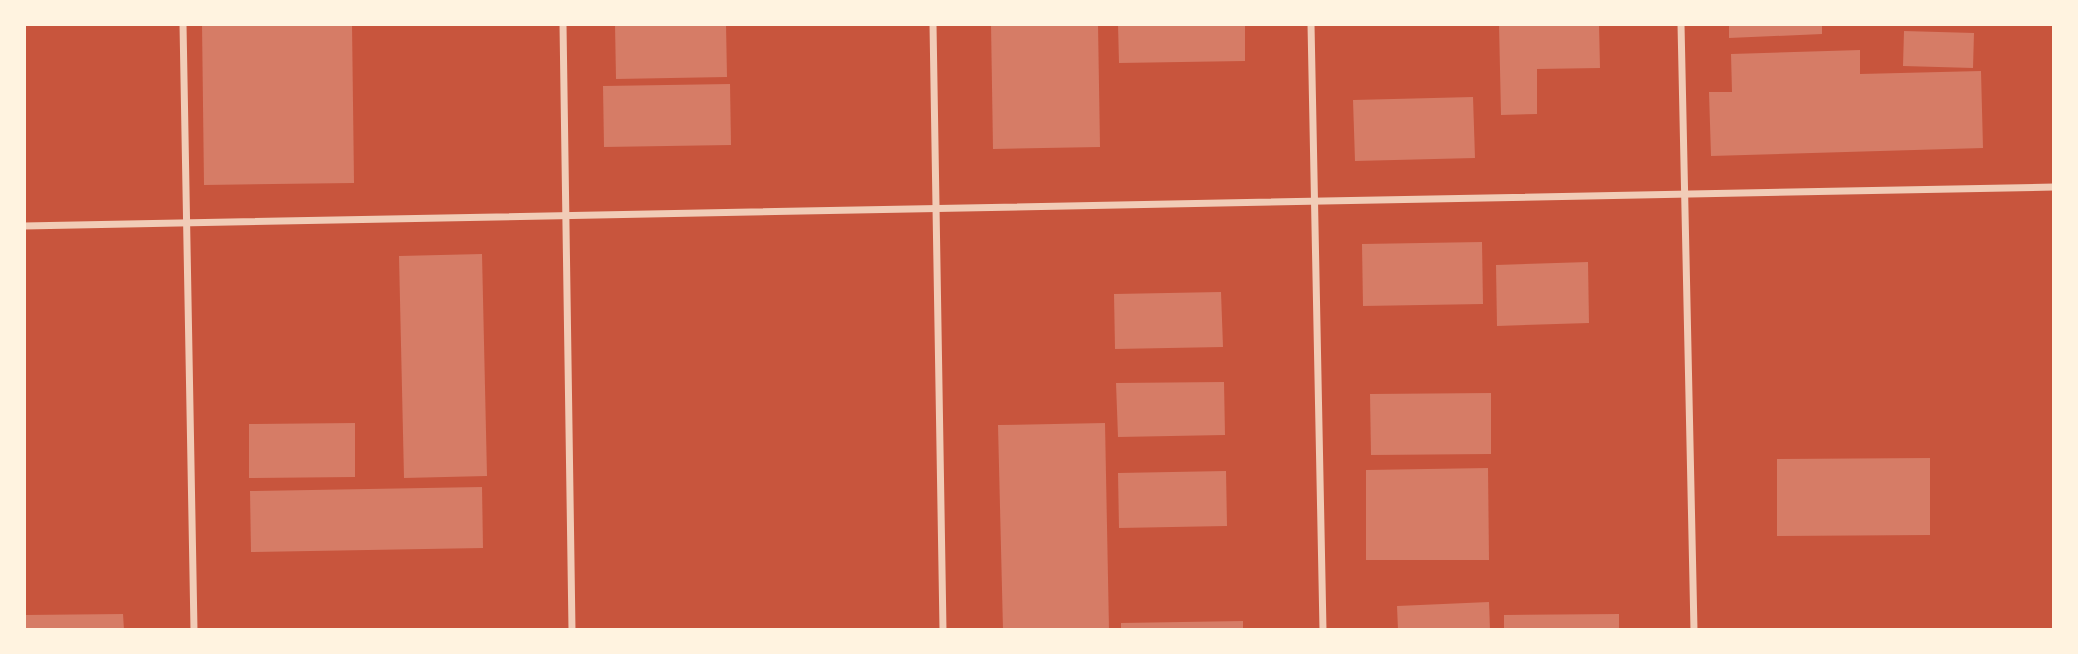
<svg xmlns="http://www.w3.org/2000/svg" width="2078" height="654" font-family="'Asap Condensed',sans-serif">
  <rect width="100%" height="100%" fill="#c8553d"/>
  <g fill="#d67c66">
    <polygon points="202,24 352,24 354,183 204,185"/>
    <polygon points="615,24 726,24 727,77 616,79"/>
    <polygon points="991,24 1098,24 1100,147 993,149"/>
    <polygon points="1118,24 1245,24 1245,61 1119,63"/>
    <polygon points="1499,24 1599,24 1600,68 1537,69 1537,114 1501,115"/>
    <polygon points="1729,24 1822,24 1822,34 1729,38"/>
    <polygon points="1904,31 1974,33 1973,68 1903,66"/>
    <polygon points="1860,50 1860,74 1981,71 1983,148 1711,156 1709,92 1732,92 1731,54"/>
    <polygon points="730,84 731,145 604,147 603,86"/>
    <polygon points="1473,97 1475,158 1355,161 1353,100"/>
    <polygon points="1482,242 1483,304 1363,306 1362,244"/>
    <polygon points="482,254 487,476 404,478 399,256"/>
    <polygon points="1588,262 1589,323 1497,326 1496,265"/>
    <polygon points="1221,292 1223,347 1115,349 1114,294"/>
    <polygon points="1224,382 1225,435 1118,437 1116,383"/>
    <polygon points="1491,393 1491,454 1371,455 1370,394"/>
    <polygon points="355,423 355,477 249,478 249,424"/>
    <polygon points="1105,423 1109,630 1003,630 998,425"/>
    <polygon points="1930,458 1930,535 1777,536 1777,459"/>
    <polygon points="1488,468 1489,560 1366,560 1366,470"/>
    <polygon points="1226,471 1227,526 1119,528 1118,473"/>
    <polygon points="482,487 483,548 251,552 250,491"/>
    <polygon points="1489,602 1490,630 1398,630 1397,606"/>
    <polygon points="123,614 124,630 24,630 24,615"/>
    <polygon points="1619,614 1619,630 1504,630 1504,615"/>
    <polygon points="1243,621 1243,630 1121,630 1121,623"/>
  </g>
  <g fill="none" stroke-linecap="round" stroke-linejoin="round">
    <g stroke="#f1ccb7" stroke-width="7">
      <polyline points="183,24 194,630"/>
      <polyline points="563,24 572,630"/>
      <polyline points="933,24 943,630"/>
      <polyline points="1311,24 1323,630"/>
      <polyline points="1681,24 1694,630"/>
      <polyline points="24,226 2054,187"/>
    </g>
  </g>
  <rect width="2078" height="654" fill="none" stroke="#fff3e0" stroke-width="52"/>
</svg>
